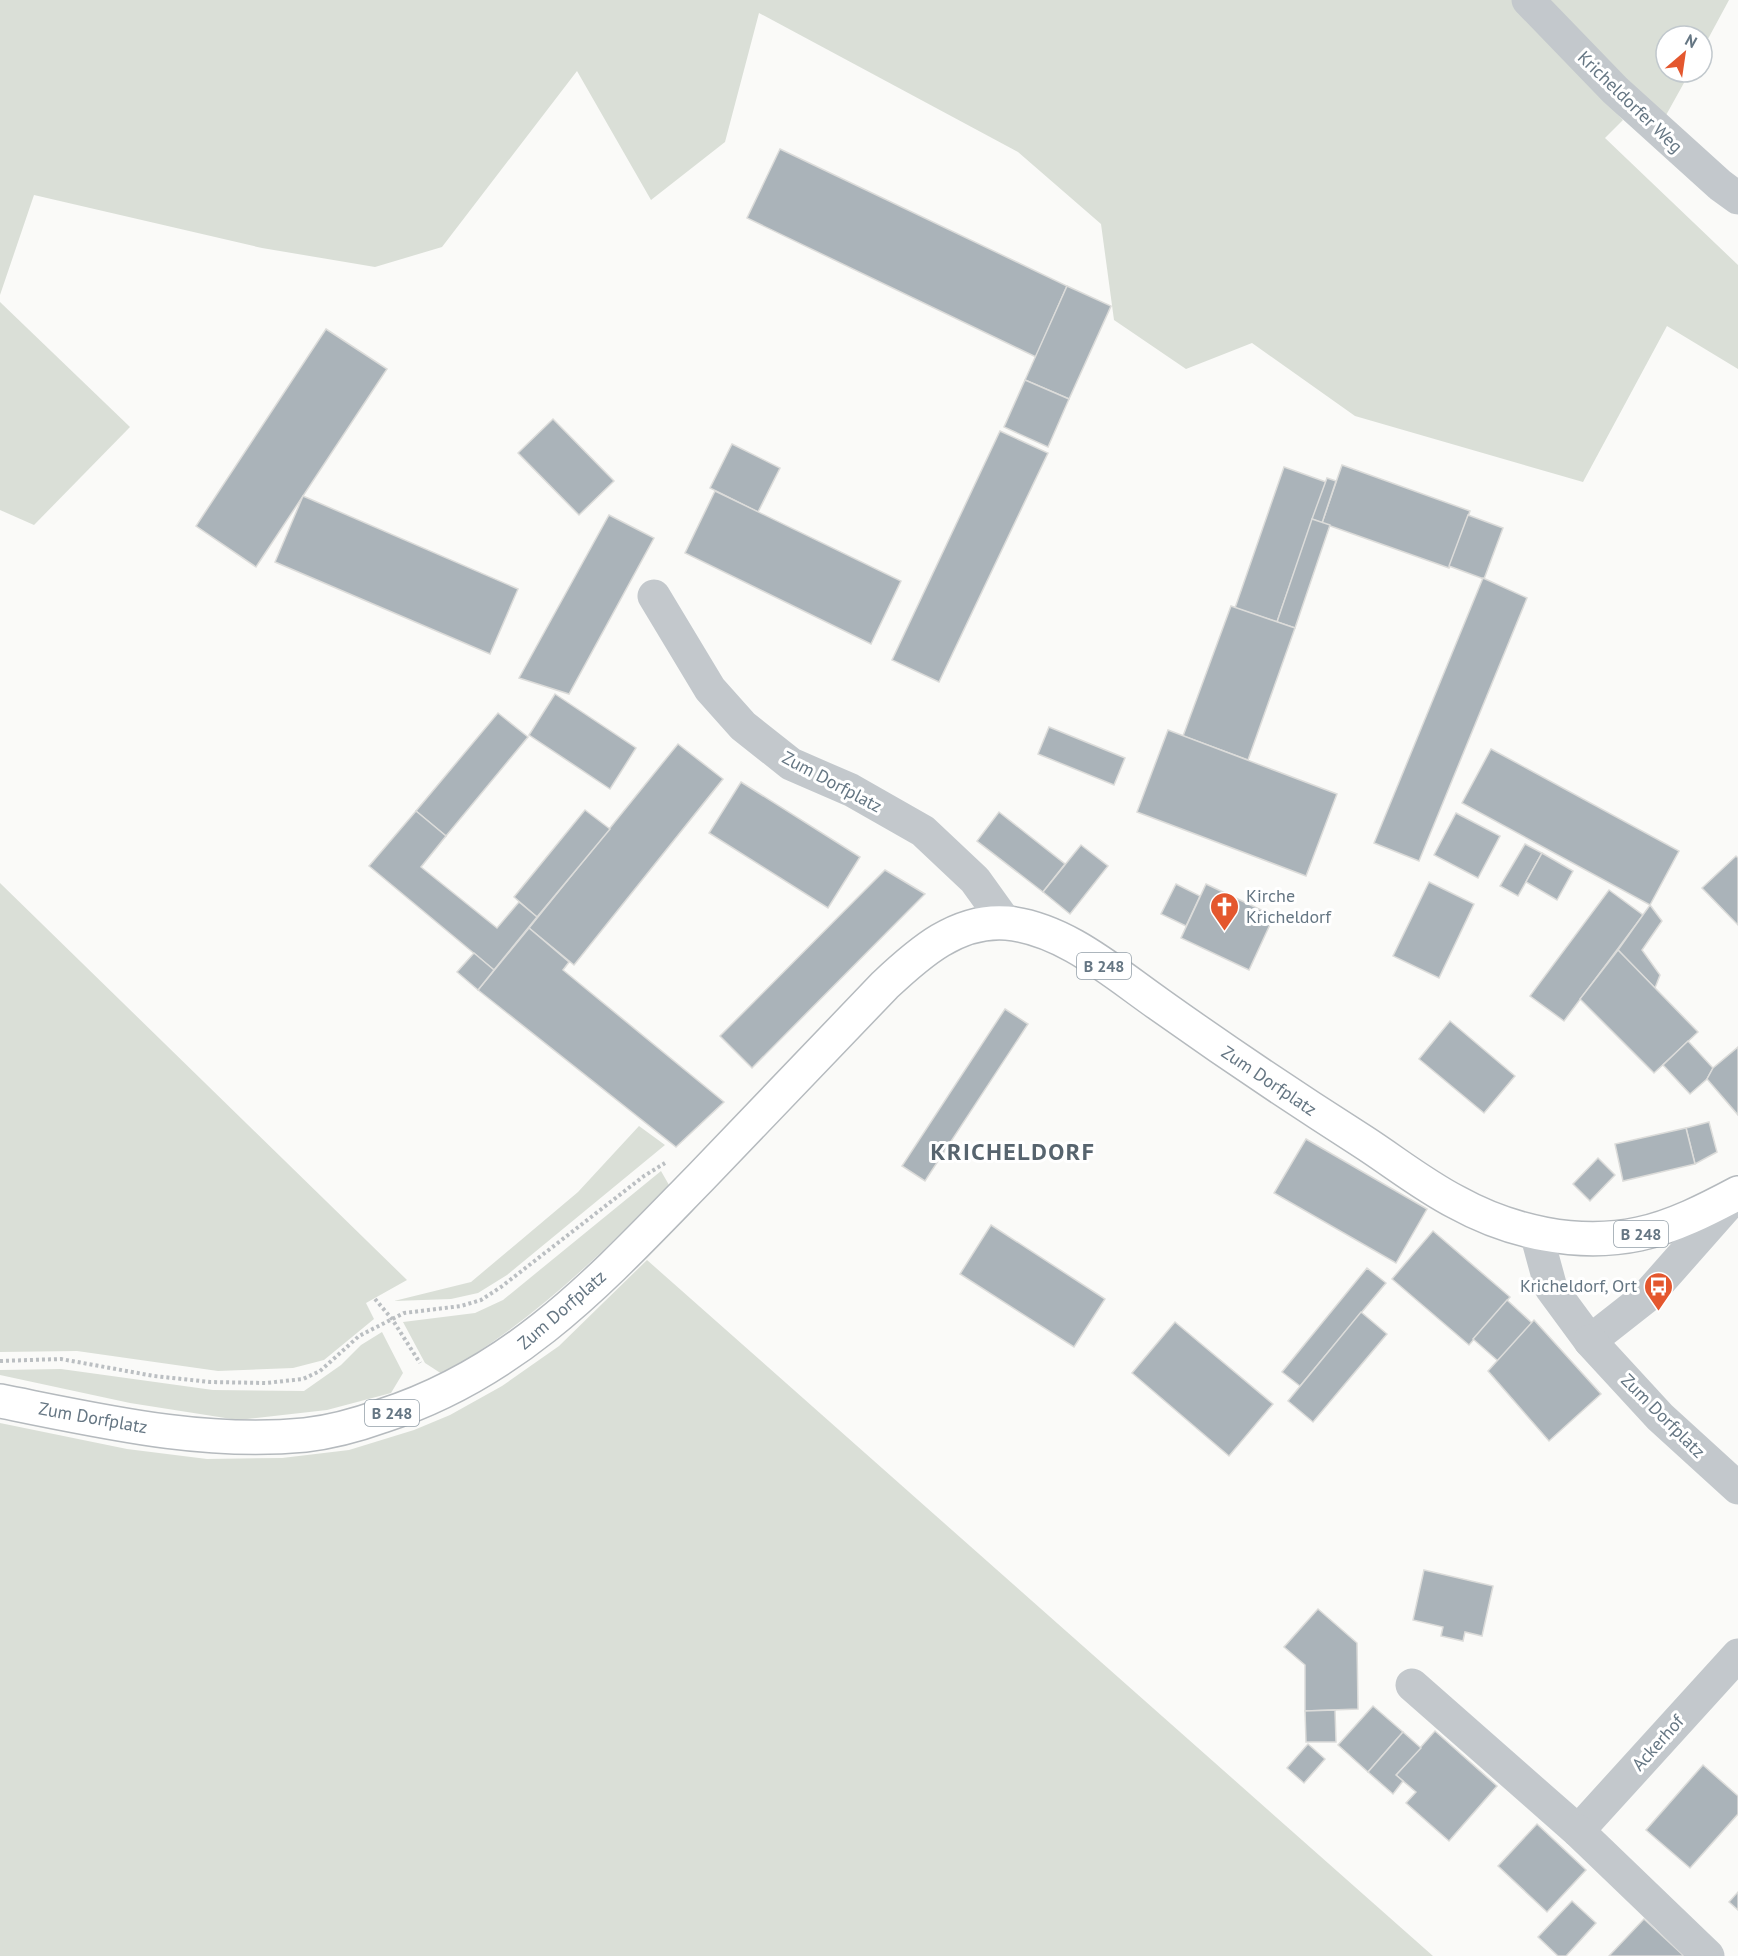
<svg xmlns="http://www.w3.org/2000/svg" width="1738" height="1956" font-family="'PT Sans',sans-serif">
  <rect width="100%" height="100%" fill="#fafaf8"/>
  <g fill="#dadfd7">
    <polygon points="0,0 1513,0 1623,120 1605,138 1738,265 1738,369 1667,326 1583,482 1355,416 1252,343 1186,369 1114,320 1101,224 1018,152 759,13 725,142 651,200 577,71 442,247 375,267 262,248 34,195 0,295"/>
    <polygon points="1543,0 1729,0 1702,50 1702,36 1666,36 1666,72 1690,72 1665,117"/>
    <polygon points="0,302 130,427 34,525 0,510"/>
    <polygon points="0,883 407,1280 366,1303 374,1319 324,1360 293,1368 218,1371 77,1351 0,1352"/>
    <polygon points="639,1126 665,1145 507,1275 478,1293 451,1299 394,1301 471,1282 578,1192"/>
    <path d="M661,1171L669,1185C600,1256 528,1325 442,1374L425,1363L403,1322L475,1313L503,1300Z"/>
    <polygon points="647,1260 1433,1956 0,1956 0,1423 127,1449 207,1459 282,1458 349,1450 414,1430 450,1415 502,1386 559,1346"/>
    <polygon points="382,1332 403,1373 391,1393 327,1410 238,1420 130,1403 0,1375 0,1370 61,1369 213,1390 304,1391 341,1365 361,1345"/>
  </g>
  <g fill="#aab3b9" stroke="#dcdcda" stroke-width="1.5">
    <polygon points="780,149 1067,286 1036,357 747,218"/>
    <polygon points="1067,286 1111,306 1069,399 1025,380"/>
    <polygon points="326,329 387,369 256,567 196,526"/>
    <polygon points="1025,380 1069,399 1048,447 1004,427"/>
    <polygon points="553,419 614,481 579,515 518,453"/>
    <polygon points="1000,431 1048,453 939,682 892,660"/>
    <polygon points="732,444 780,468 758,512 710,488"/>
    <polygon points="1342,465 1470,511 1449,568 1322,523"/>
    <polygon points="1284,467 1326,482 1277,622 1235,608"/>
    <polygon points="1327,478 1336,481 1322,523 1312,519"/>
    <polygon points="715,491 901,581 871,644 685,553"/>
    <polygon points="303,496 518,589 490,654 275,562"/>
    <polygon points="609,515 654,538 569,694 519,678"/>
    <polygon points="1468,515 1503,528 1484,579 1449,566"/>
    <polygon points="1312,519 1330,525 1295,628 1277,622"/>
    <polygon points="1483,578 1527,598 1419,861 1374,843"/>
    <polygon points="1231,606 1295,628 1248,760 1183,736"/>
    <polygon points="555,694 636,748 610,789 529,735"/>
    <polygon points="498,713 528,737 446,836 416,811"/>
    <polygon points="1049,727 1125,758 1114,785 1038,754"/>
    <polygon points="1168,730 1337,794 1306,876 1137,812"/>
    <polygon points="678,744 723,779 574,965 529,928"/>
    <polygon points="1491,749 1679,851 1650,905 1462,803"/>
    <polygon points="741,782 860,857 828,908 709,833"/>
    <polygon points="585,810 610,829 537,917 514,897"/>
    <polygon points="416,811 446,836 421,867 497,928 519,902 537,917 494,970 369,866"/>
    <polygon points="999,812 1065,864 1043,892 977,841"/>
    <polygon points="1456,813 1500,836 1478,878 1434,855"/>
    <polygon points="1525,844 1542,853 1518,896 1500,886"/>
    <polygon points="1081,845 1108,866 1070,914 1043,892"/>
    <polygon points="1542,853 1573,871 1557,900 1526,882"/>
    <polygon points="1736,856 1738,858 1738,925 1702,888"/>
    <polygon points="885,870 925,894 752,1068 720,1036"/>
    <polygon points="1429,882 1474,904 1439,978 1393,956"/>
    <polygon points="1176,884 1200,896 1186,926 1161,914"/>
    <polygon points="1206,884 1274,916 1249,970 1181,938"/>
    <polygon points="1609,890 1643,915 1564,1021 1530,996"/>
    <polygon points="1650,905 1662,921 1642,950 1660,975 1655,988 1618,950"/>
    <polygon points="529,928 569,962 563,970 724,1102 676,1147 478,990"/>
    <polygon points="1618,950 1698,1032 1654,1073 1580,999"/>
    <polygon points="474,953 494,970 478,990 457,972"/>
    <polygon points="1005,1009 1028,1024 925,1181 902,1166"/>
    <polygon points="1450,1021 1515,1076 1484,1113 1419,1059"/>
    <polygon points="1688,1041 1713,1068 1707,1079 1690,1094 1663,1065"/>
    <polygon points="1738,1047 1738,1115 1707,1079 1713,1068"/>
    <polygon points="1709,1122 1717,1152 1695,1164 1686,1128"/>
    <polygon points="1686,1128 1695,1164 1623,1181 1615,1144"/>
    <polygon points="1306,1139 1427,1209 1396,1263 1274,1193"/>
    <polygon points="1598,1158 1615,1175 1590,1201 1573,1184"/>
    <polygon points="991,1225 1105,1299 1074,1347 960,1274"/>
    <polygon points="1433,1231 1510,1297 1469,1345 1392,1279"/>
    <polygon points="1367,1268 1386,1283 1300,1386 1282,1372"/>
    <polygon points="1507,1300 1532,1323 1498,1361 1473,1339"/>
    <polygon points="1361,1312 1387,1334 1313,1422 1288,1401"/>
    <polygon points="1534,1320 1601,1394 1549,1441 1488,1371"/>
    <polygon points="1175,1322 1273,1404 1229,1456 1132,1373"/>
    <polygon points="1424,1570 1493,1586 1482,1636 1465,1632 1463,1641 1441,1636 1443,1627 1413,1620"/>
    <polygon points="1318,1609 1357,1643 1358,1709 1305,1711 1305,1665 1284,1647"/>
    <polygon points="1373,1706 1403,1732 1368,1772 1338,1745"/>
    <polygon points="1335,1710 1336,1742 1306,1742 1305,1711"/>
    <polygon points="1435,1731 1497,1786 1449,1841 1406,1803 1416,1792 1396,1775"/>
    <polygon points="1403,1732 1421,1748 1396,1775 1403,1781 1393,1794 1368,1772"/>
    <polygon points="1308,1744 1325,1759 1304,1783 1287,1768"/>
    <polygon points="1703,1765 1738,1796 1738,1814 1690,1868 1646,1830"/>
    <polygon points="1537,1824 1586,1870 1547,1912 1498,1866"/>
    <polygon points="1738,1892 1738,1910 1729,1902"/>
    <polygon points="1572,1901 1596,1923 1566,1956 1558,1956 1538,1937"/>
    <polygon points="1644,1919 1684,1956 1609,1956"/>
  </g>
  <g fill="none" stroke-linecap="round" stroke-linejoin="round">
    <defs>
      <path id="primary" d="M0,1401C101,1421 202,1445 305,1435C331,1432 357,1425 382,1416C519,1372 604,1276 701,1177C763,1113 824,1049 885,985C919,953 957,919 1007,923C1065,929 1114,973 1160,1005C1226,1052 1293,1097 1362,1141C1393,1161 1423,1185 1456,1202C1510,1232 1578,1247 1639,1234C1673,1227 1708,1209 1738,1193"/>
    </defs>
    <use href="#primary" stroke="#b5babe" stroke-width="36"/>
    <g stroke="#bbbfc2" stroke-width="4" stroke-dasharray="3 3" stroke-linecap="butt">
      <polyline points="375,1299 392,1319 420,1363"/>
      <polyline points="0,1361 61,1359 154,1376 210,1382 266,1383 303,1379 320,1371 359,1336 404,1313 461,1306 481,1300 501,1287 644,1176 665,1163"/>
    </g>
    <g stroke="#c3c8cc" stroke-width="33">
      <polyline points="1528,0 1615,90 1720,185 1738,198"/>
      <polyline points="654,596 710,689 743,726 791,764 851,790 923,831 975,880 1006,923"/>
      <polyline points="1536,1233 1551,1288 1590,1341 1646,1297 1737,1194"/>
      <polyline points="1590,1341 1660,1417 1738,1488"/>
      <polyline points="1412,1685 1578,1831 1738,1655"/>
      <polyline points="1578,1831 1708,1956"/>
    </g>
    <use href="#primary" stroke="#fff" stroke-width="33"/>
  </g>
  <defs>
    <symbol id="church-pin" viewBox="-11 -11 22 30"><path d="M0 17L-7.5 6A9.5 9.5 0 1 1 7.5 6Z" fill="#e4572e" stroke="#fff"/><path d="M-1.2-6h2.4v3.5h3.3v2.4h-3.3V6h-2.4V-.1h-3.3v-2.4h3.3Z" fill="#fff"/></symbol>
    <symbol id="bus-pin" viewBox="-11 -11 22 30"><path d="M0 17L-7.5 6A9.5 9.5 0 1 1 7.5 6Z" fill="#e4572e" stroke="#fff"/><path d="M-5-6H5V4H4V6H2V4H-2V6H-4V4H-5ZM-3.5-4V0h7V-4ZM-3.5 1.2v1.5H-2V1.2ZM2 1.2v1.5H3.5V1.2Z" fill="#fff"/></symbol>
  </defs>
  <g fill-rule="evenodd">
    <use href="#church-pin" x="1208" y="890" width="33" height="45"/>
    <use href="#bus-pin" x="1642" y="1270" width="33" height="45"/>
  </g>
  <g text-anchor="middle" stroke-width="6" stroke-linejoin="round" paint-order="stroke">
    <g fill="#fff" stroke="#939fa8" stroke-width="1.5">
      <rect x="1077" y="953" width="54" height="26" rx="4.5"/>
      <rect x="1614" y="1221" width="54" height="26" rx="4.5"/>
      <rect x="365" y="1400" width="54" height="26" rx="4.5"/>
    </g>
    <g font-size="16" font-weight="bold" fill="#657683">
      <text x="1104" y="972">B 248</text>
      <text x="1641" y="1240">B 248</text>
      <text x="392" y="1419">B 248</text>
    </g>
    <g font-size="18" fill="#657683" stroke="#fff">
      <text transform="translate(1630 102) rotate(44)" y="6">Kricheldorfer Weg</text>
      <text transform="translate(832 782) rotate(28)" y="6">Zum Dorfplatz</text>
      <text transform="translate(1269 1081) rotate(34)" y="6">Zum Dorfplatz</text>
      <text transform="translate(562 1310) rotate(-41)" y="6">Zum Dorfplatz</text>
      <text transform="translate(1663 1416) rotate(45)" y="6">Zum Dorfplatz</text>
      <text transform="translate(93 1418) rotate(10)" y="6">Zum Dorfplatz</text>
      <text transform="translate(1658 1743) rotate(-48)" y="6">Ackerhof</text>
    </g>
    <g font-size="18" fill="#657683" stroke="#fff" text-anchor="start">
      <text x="1246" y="902">Kirche<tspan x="1246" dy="21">Kricheldorf</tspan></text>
      <text x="1637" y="1292" text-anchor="end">Kricheldorf, Ort</text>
    </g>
    <g font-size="24" font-weight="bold" letter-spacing="1.5" fill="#57646e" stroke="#fff">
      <text x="1013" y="1160">KRICHELDORF</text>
    </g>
  </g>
  <g transform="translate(1684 54) rotate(29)"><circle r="28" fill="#ffffff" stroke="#c1c8cd" stroke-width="1.5"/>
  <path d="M0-4.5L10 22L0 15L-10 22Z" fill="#e4572e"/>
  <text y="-9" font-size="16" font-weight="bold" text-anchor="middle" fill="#657683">N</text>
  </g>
</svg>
